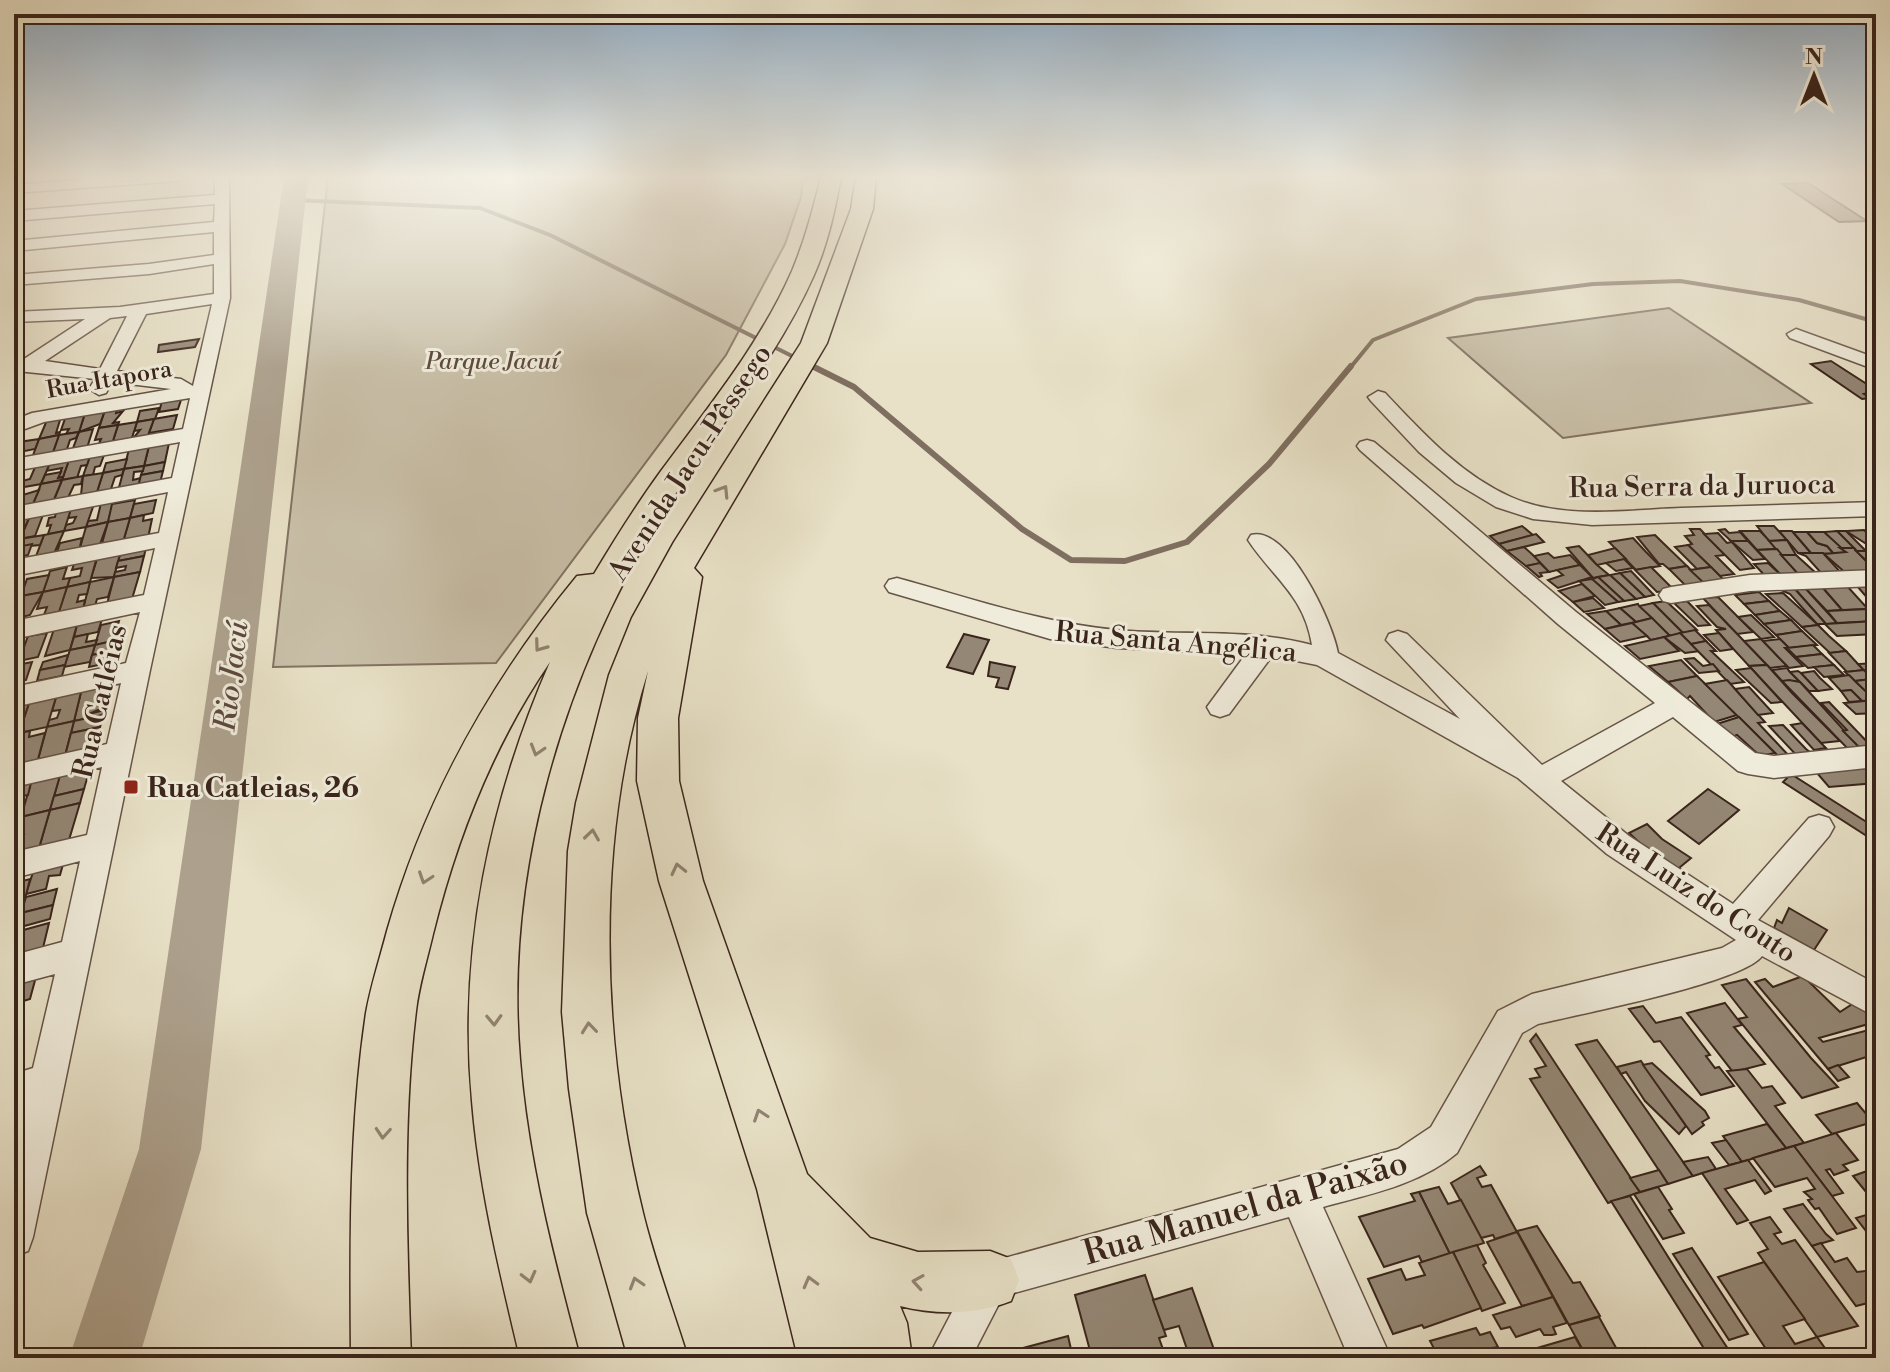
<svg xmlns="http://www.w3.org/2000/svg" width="1890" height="1372" font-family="'Libre Bodoni',serif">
  <rect width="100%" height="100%" fill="#e8e1c7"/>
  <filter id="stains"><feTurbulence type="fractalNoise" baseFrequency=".0025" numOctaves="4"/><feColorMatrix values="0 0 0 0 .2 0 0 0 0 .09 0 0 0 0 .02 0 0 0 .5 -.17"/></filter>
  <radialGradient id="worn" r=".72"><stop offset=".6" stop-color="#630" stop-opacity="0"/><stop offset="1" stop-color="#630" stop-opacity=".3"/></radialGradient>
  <g fill="#cac1aa" stroke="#827363" stroke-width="2">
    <polygon points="328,177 803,177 801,197 785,244 726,355 496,663 273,667"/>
    <polygon points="1669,308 1811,403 1563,438 1448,338"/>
  </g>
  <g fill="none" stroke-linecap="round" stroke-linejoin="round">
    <g stroke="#7f6f60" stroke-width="4">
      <polyline points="293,200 480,208 550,235 816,368"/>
      <polyline points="1350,368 1373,340 1476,299 1593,284 1680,281 1799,300 1876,322"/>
    </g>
    <polyline stroke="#7f6f60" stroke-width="6" points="812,366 854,387 1022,529 1071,560 1125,561 1187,542 1269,464 1351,366"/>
    <polygon fill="#ada18d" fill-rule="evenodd" points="284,177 308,177 201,1149 139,1358 69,1358 139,1149"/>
  </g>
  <g fill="#948775" stroke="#3a251c" stroke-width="2" fill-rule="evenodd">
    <polygon points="1808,183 1867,221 1839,222 1782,184"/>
    <polygon points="199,339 195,347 158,352 159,345"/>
    <polygon points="1831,361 1876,390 1876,391 1864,394 1870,398 1862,399 1811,364"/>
    <polygon points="182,397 178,409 159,412 162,401"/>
    <polygon points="117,408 116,413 123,411 113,423 119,422 118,425 99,428 105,410"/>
    <polygon points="159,408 155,419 137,422 140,411"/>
    <polygon points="105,410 100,424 79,432 85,413"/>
    <polygon points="85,413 79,432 66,434 69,429 61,430 66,416"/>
    <polygon points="177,415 173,429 149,433 154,419"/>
    <polygon points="61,417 56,433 60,432 59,435 39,439 47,420"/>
    <polygon points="154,419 147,438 131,441 140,430 134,431 137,422"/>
    <polygon points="137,422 131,441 112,444 118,425"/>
    <polygon points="118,425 112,444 98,446 101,439 95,440 99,428"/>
    <polygon points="93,429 87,448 72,451 79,432"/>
    <polygon points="79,432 76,438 70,440 66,452 52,455 59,435"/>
    <polygon points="59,435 52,455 32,458 39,439"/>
    <polygon points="39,439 35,449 15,453 19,442"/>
    <polygon points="169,443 165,462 144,466 149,446"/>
    <polygon points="149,446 144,466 124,469 129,449"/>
    <polygon points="101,454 104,455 100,466 95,467 93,475 83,476 90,456"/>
    <polygon points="90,456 87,465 81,466 77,478 62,480 69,460"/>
    <polygon points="127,459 124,469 103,473 106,463"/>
    <polygon points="69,460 63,477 58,478 62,468 46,471 50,463"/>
    <polygon points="165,462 163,471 141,475 144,466"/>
    <polygon points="50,463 41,484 19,488 22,481 30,479 36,465"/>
    <polygon points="144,466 143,471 134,472 133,480 141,478 138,487 118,491 124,469"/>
    <polygon points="124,469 122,475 115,477 110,492 96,495 103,473"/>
    <polygon points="163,471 160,483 138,487 141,475"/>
    <polygon points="61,472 58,478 63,477 62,480 41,484 45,475"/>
    <polygon points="103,473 97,492 81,495 83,476"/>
    <polygon points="83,476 81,484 74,485 67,500 53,502 62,480"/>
    <polygon points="62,480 53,502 32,506 41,484"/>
    <polygon points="39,490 32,506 14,509 16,497"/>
    <polygon points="114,500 108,522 86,527 88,521 97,520 101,503"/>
    <polygon points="135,500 130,518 108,522 112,504"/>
    <polygon points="156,500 153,513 130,518 134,504"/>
    <polygon points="94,504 86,527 64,531 66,525 73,523 76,517 68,518 71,508"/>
    <polygon points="71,509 64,531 48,534 51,525 47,526 49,518 55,517 56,512"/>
    <polygon points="43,515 35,536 20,539 29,518"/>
    <polygon points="144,515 143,521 152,519 148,538 123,542 130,518"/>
    <polygon points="29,518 20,539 14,540 14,519"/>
    <polygon points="130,518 123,542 101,547 108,522"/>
    <polygon points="108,522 99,547 79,551 86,527"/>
    <polygon points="1522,526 1533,535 1499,544 1490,536"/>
    <polygon points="1757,526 1774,526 1787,540 1769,541"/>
    <polygon points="1690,529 1700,529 1725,555 1716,556 1734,574 1720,576 1688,545 1692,544 1685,536 1694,535"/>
    <polygon points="1725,529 1729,533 1740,532 1748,541 1731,541 1719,530"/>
    <polygon points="1864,530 1876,542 1876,550 1846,531"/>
    <polygon points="64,531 53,556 35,559 44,535"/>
    <polygon points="1740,531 1760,531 1777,549 1757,550"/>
    <polygon points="1779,531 1792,531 1811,553 1798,553"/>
    <polygon points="1837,531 1846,531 1866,551 1856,551"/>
    <polygon points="1837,531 1854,548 1840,548 1824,532"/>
    <polygon points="1793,532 1807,532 1817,543 1827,546 1834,554 1811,553"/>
    <polygon points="1807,532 1824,532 1846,552 1834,554 1827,546 1817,543"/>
    <polygon points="1718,533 1727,543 1732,542 1754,568 1740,570 1704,534"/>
    <polygon points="1536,534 1544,542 1507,551 1499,544"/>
    <polygon points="44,535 40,545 17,547 20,539"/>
    <polygon points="1655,535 1660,540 1687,566 1669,569 1663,564 1659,564 1637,537"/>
    <polygon points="82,538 79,551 56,555 60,543"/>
    <polygon points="1633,538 1646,552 1660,566 1636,570 1609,542"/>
    <polygon points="1787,540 1796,555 1781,555 1769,541"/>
    <polygon points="1731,541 1748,541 1765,559 1753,560"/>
    <polygon points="32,544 28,555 14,558 17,547"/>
    <polygon points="1688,545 1711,567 1697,569 1675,547"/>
    <polygon points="1579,546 1597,565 1609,575 1593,578 1567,548"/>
    <polygon points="1524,547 1534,556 1541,563 1526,566 1507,551"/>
    <polygon points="146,548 144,556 118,561 121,552"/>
    <polygon points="1615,548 1626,559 1597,565 1588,555"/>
    <polygon points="1840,548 1854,548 1876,572 1848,575 1824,554 1846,552"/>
    <polygon points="1777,549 1800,576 1782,576 1757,550"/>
    <polygon points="1856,551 1866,551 1876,560 1876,570"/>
    <polygon points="1548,553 1554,558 1570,555 1580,565 1549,572 1534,556"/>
    <polygon points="1798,553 1823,553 1843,575 1823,575 1806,556"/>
    <polygon points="120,554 114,577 91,578 97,559"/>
    <polygon points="1781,555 1796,555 1818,575 1800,576"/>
    <polygon points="144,556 140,572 114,577 115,572 125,570 126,566 116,568 118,561"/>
    <polygon points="97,557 90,582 67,587 70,578 80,576 82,568 72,570 75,561"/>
    <polygon points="1624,559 1633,568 1616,571 1606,563"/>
    <polygon points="1540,563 1549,572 1540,573 1542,576 1539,577 1526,566"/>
    <polygon points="1768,563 1782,576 1767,578 1754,564"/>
    <polygon points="1580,565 1592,577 1558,588 1548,580 1563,575 1557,570"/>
    <polygon points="1687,566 1706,585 1688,588 1669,569"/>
    <polygon points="67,567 63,579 70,578 67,587 43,592 50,571"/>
    <polygon points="1651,567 1674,590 1657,592 1635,570"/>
    <polygon points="1711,567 1726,582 1706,585 1690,570"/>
    <polygon points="1631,571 1652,593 1654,595 1645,597 1620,573"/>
    <polygon points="140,572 132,599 107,604 114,577"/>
    <polygon points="1620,573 1645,597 1636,599 1610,575"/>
    <polygon points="49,575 43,592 21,596 27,579"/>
    <polygon points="1610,575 1636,599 1624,601 1598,577"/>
    <polygon points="114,577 108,597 97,599 95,606 83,609 90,582"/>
    <polygon points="1598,577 1624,601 1618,602 1592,579"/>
    <polygon points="1592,579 1618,602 1605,605 1579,581"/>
    <polygon points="90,582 87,594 79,595 77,602 85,600 83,609 58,614 67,587"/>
    <polygon points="1582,584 1595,596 1573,602 1559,591"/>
    <polygon points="1847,586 1868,609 1842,610 1822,587"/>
    <polygon points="1857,586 1876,586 1876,608"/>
    <polygon points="67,587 59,612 44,615 47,607 37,609 43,592"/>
    <polygon points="1822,587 1842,610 1827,611 1805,588"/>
    <polygon points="1794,588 1805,588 1837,623 1826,624"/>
    <polygon points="1794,588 1826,624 1817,624 1790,594 1779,589"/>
    <polygon points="43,592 30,615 14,619 21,596"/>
    <polygon points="1759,592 1769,601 1744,604 1735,595"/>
    <polygon points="1783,593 1817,624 1818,625 1802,627 1766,594"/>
    <polygon points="1718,597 1753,632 1737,634 1703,598"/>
    <polygon points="1593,598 1604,608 1584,612 1573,602"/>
    <polygon points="1666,601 1697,630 1683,633 1653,603"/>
    <polygon points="1687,601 1710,625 1698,626 1674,603"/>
    <polygon points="1769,601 1780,611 1755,615 1744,604"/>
    <polygon points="1653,603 1683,633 1670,636 1639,606"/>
    <polygon points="1638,604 1639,606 1652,618 1636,622 1620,608"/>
    <polygon points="1709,605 1744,641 1767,665 1749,666 1716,630 1726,629 1717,627 1697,606"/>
    <polygon points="1620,608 1636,622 1621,625 1606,611"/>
    <polygon points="1868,609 1876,621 1837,623 1827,611"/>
    <polygon points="1606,611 1621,625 1605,629 1587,614"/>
    <polygon points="1780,611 1791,620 1764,624 1755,615"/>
    <polygon points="1751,615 1774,637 1761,639 1738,617"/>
    <polygon points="103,616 98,632 74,637 78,621"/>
    <polygon points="1652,618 1670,636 1651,640 1632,623"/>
    <polygon points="1791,620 1802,631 1776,635 1764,624"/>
    <polygon points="78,621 70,650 45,656 55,626"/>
    <polygon points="119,621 116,631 124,629 121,639 95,645 101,625"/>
    <polygon points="1876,621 1876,634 1837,636 1825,624"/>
    <polygon points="1632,623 1647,636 1620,642 1605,629"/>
    <polygon points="1818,625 1829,636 1846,651 1830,653 1802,627"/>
    <polygon points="1695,630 1706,641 1691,644 1680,633"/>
    <polygon points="1802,631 1817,645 1789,648 1776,635"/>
    <polygon points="47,633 38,657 19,661 28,636"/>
    <polygon points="1680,633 1691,644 1700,651 1685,653 1664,637"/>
    <polygon points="1719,633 1733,649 1720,651 1704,635"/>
    <polygon points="88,634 86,642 97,640 95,645 70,650 74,637"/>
    <polygon points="964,634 989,640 973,674 947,667"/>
    <polygon points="1664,637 1679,651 1640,659 1625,646"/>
    <polygon points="121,639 119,649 92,655 95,645"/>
    <polygon points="1761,639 1762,640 1787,666 1770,668 1744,641"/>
    <polygon points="1780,639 1789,648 1785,648 1803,666 1789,668 1763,641"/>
    <polygon points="1706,641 1716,651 1711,651 1744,682 1730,684 1691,644"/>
    <polygon points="95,645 90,662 64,667 70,650"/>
    <polygon points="1813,645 1822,654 1796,657 1787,648"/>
    <polygon points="111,651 108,663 89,667 92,655"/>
    <polygon points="1846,651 1858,664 1864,670 1847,672 1829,653"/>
    <polygon points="1822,654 1834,665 1808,668 1796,657"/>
    <polygon points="68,655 65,665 40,670 43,662"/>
    <polygon points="1694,658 1703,666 1713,664 1719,671 1699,673 1685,659"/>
    <polygon points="1681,660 1697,676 1668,682 1649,666"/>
    <polygon points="32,662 26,680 14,683 17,665"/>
    <polygon points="990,662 1015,667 1008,689 996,687 999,678 988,676"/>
    <polygon points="1875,663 1876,677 1870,677 1858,664"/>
    <polygon points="65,665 62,676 37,681 40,670"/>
    <polygon points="1767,665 1792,693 1840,741 1821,743 1749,666"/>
    <polygon points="1834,665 1844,675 1824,677 1814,667"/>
    <polygon points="1751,668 1782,702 1771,703 1736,670"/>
    <polygon points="1787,668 1790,672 1800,682 1782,681 1772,670"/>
    <polygon points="1864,670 1872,679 1855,681 1845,672"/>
    <polygon points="1798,671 1801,673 1818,691 1809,691 1790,672"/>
    <polygon points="1814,671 1820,678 1832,689 1818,691 1801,673"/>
    <polygon points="1849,675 1855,681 1875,700 1862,701 1851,690 1841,691 1829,678"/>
    <polygon points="1697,676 1722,700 1737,715 1714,722 1690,696 1687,699 1668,682"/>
    <polygon points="1872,679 1876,683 1876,701 1855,681"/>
    <polygon points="1727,680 1765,722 1758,723 1792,759 1782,760 1705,684"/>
    <polygon points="1789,680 1800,682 1861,749 1850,751 1782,681"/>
    <polygon points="111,682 105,707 89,714 104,710 103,715 74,721 82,688"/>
    <polygon points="1749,687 1773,713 1758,715 1735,689"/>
    <polygon points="82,688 74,721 47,727 49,720 57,718 60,710 52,711 57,694"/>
    <polygon points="1851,690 1862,701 1849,702 1841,691"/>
    <polygon points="57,694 47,727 19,733 30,700"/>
    <polygon points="30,700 19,733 14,735 14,703"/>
    <polygon points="1875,700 1876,713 1856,714 1844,703"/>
    <polygon points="1829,702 1873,748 1861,749 1843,731 1847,730 1821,703"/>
    <polygon points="103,715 100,727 71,733 74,721"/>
    <polygon points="1739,717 1775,753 1760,756 1737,735 1732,737 1717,724"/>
    <polygon points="74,721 65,756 37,763 47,727"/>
    <polygon points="1802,723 1821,743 1826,748 1814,750 1791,725"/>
    <polygon points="1783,725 1806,749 1815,756 1799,758 1769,726"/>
    <polygon points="100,727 95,749 65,756 71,733"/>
    <polygon points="30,731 29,737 45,733 37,763 14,768 14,751 19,733"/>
    <polygon points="91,765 84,789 54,796 61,772"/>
    <polygon points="1876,767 1876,783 1829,787 1817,773"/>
    <polygon points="61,772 50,810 21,817 32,779"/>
    <polygon points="1789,776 1794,776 1876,828 1876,842 1783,782"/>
    <polygon points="32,779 28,795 14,798 14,783"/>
    <polygon points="84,789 80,803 50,810 54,796"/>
    <polygon points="1708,789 1739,810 1699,844 1668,821"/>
    <polygon points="80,803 69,840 39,848 50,810"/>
    <polygon points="50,810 39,848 18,854 24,835 15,836 21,817"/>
    <polygon points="1647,824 1662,839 1691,858 1673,873 1629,833"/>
    <polygon points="64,861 60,875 49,876 46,889 26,894 34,869"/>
    <polygon points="30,879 23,907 14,909 14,883"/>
    <polygon points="57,889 53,905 21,913 26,897"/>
    <polygon points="53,905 50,919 17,928 21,913"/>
    <polygon points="1789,908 1827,930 1814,950 1774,928 1777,920 1782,923"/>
    <polygon points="49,923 42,952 14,960 16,932"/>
    <polygon points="37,973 30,999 14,1004 14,979"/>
    <path d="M1803,976L1840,1012L1854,1003L1876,1015V1054L1828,1069L1755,982L1765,979L1773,987ZM1865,1025L1869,1030L1823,1042L1819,1038Z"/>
    <polygon points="1746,979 1811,1058 1838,1087 1802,1098 1738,1019 1747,1017 1722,985"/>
    <polygon points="1725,1003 1742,1025 1734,1027 1765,1064 1733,1072 1687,1013"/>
    <polygon points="1643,1006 1656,1023 1681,1017 1710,1055 1706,1056 1715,1068 1719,1067 1734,1086 1701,1095 1660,1041 1654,1042 1629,1009"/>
    <polygon points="1536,1034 1569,1084 1640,1192 1608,1203 1530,1079 1540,1077 1535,1069 1546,1066 1530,1041"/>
    <polygon points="1597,1040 1693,1176 1668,1184 1576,1045"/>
    <polygon points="1641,1061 1686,1126 1679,1134 1645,1101 1626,1072 1621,1074 1617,1067"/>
    <polygon points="1652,1063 1705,1111 1709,1118 1702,1122 1704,1125 1692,1134 1643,1065"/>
    <polygon points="1838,1065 1849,1077 1838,1081 1828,1069"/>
    <polygon points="1747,1069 1762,1088 1772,1086 1785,1103 1775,1106 1804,1143 1786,1148 1727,1071"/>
    <polygon points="1857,1103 1873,1122 1832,1134 1816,1115"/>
    <polygon points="1767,1124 1786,1148 1742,1162 1723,1136"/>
    <polygon points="1836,1133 1858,1160 1843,1165 1848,1170 1834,1175 1830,1169 1826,1170 1843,1193 1832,1196 1794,1146"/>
    <polygon points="1726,1140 1742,1162 1729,1165 1712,1143"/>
    <polygon points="1794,1146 1832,1196 1856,1228 1837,1234 1819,1208 1815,1209 1808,1200 1812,1199 1804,1192 1815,1189 1807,1178 1775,1187 1753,1158"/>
    <polygon points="1708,1157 1716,1169 1693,1176 1683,1162"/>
    <polygon points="1748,1160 1771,1191 1765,1194 1755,1180 1725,1189 1748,1220 1737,1224 1702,1173"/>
    <polygon points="1480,1166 1486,1175 1477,1178 1482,1187 1491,1185 1517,1232 1495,1239 1493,1235 1481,1238 1451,1183"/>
    <polygon points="1659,1170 1668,1184 1640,1192 1630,1178"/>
    <polygon points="1867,1171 1876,1183 1875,1203 1853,1176"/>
    <polygon points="1439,1187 1448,1204 1461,1200 1484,1243 1450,1254 1419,1192"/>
    <polygon points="1658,1187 1672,1209 1669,1210 1684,1233 1663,1239 1634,1194"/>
    <polygon points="1419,1192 1450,1254 1422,1262 1419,1256 1384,1267 1359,1217 1415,1201 1411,1194"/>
    <polygon points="1630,1196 1682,1279 1734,1358 1710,1358 1611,1201"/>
    <polygon points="1803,1204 1826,1234 1833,1240 1812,1246 1784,1209"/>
    <polygon points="1876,1212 1876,1244 1856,1218"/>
    <polygon points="1770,1217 1781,1232 1774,1234 1782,1244 1795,1240 1858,1326 1817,1337 1758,1253 1768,1249 1750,1223"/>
    <polygon points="1537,1226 1573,1283 1580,1282 1600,1316 1569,1325 1517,1231"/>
    <polygon points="1517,1232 1553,1297 1522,1306 1487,1242"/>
    <polygon points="1821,1243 1835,1262 1847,1258 1857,1272 1874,1270 1876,1301 1856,1306 1812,1246"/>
    <polygon points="1477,1245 1486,1263 1483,1265 1505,1303 1482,1311 1453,1252"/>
    <polygon points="1692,1248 1748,1334 1729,1340 1673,1254"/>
    <polygon points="1453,1252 1481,1308 1424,1328 1422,1325 1393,1334 1368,1279 1401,1269 1406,1280 1425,1275 1419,1263"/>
    <polygon points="1764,1262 1805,1319 1783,1326 1795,1344 1817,1337 1832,1358 1772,1358 1718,1277"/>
    <polygon points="1145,1275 1166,1336 1159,1338 1166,1358 1092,1358 1075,1295"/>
    <polygon points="1192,1288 1217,1358 1190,1358 1179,1326 1164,1330 1153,1300"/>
    <polygon points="1553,1297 1567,1323 1553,1327 1556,1334 1552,1335 1544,1335 1540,1329 1516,1337 1510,1327 1501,1329 1493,1315"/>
    <polygon points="1599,1317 1620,1355 1645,1348 1651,1358 1593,1358 1590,1352 1585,1354 1569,1325"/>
    <polygon points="1476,1328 1480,1335 1490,1332 1498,1347 1492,1348 1495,1355 1507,1351 1510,1358 1439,1358 1430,1341"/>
    <polygon points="1068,1336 1073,1358 1026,1358 1023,1348"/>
    <polygon points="1575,1337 1587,1358 1523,1358 1520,1353"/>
  </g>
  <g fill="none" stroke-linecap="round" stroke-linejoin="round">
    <defs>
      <g id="minor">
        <polygon points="120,177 186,177 179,181 14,193 14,185"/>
        <path d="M215,177H229L230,298L150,670L33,1237L28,1251L14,1256V1152L24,1106L14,1110V1074L33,1068L55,974L14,985V955L62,942L80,861L14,878V852L87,835L102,767L14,787V765L107,744L121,683L14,707V687L126,663L140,612L14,639V621L144,595L155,548L14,576V560L159,533L168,492L14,521V507L172,478L180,442L14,471V459L183,429L190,398L44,422L14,433V420L32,413L171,389L112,382L106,393L99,395L89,389L95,379L17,371L14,369V357L24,359L85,319L14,322V312L120,307L214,294V264L149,274L14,285V275L149,264L214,255V232L14,251V241L214,222L215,204L14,221V211L215,195ZM212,304L193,386L181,379L117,371L146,314ZM127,316L100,369L45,361L110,318Z"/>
        <polygon points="1796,329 1876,358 1876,370 1790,338 1787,334"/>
        <path d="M1378,391L1385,393C1422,432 1461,475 1511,497C1562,520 1626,510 1681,508C1746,506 1811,504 1876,502V516L1592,525L1533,519L1496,507L1456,483L1419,452L1371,401L1368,397Z"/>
        <path d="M1367,440L1374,442L1576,612L1755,753L1774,756L1876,745V767L1774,778L1748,774L1738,771L1673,717L1561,781L1629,836L1733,904L1809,818L1819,815L1829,818L1834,827L1829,836L1758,920L1876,984V1017L1762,956C1742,983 1579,1014 1538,1024L1522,1033L1457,1153C1419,1185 1370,1194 1323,1207L1391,1358H1349L1289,1217L1003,1296L971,1358H928L976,1266L1398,1149L1431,1127L1498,1011L1532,994L1722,948L1736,940L1607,854L1518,778L1317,665L1272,656L1229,714L1220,717L1211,714L1207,707L1246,654L1117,648L1050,639L889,592L885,586L889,580L897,578C970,598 1041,623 1117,630C1181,636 1249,628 1312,645C1304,595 1273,578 1248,540L1251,535C1288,525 1333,623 1338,653L1460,719L1386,640L1389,634L1398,631L1407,634L1542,765L1655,703L1558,624L1360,450L1357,446L1360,442Z"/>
        <polygon points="1876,570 1876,586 1750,591 1671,603 1663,601 1659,595 1663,589 1671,587 1750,575"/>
      </g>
      <g id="highway">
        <path d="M821,177H841C835,210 828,243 814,275C774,365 709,438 658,521C562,680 504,873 520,1060C528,1161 554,1260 580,1358H520C500,1273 479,1188 472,1101C458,951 490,799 550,662C493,745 457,837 433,934C427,960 419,985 416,1011C402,1126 407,1243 411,1358H351C350,1243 349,1127 366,1013C371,985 380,958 387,931C425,798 489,683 577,576L594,574C615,539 637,504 661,471C708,407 760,344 792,271C805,240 813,209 821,177Z"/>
        <path d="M856,177H876L873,209L827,343L694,568L702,577L678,718L679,781L703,881L807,1174L870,1238L918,1252L990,1251L1011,1259L1019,1280L1011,1301C976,1315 935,1315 900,1306L907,1323L912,1358H798L757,1189L659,881L637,781L638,718L648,671C594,841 601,1041 643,1213C655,1262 673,1310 688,1358H628L587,1213L569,1089L562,1012L568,851L576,803L609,675L632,618L674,542L801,343L851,209Z"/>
      </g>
    </defs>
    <use href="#minor" stroke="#665447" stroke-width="3"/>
    <use href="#highway" stroke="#3a251c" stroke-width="3"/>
    <use href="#minor" fill="#f0ecdb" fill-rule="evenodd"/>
    <use href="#highway" fill="#e8e1c7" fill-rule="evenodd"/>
  </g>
  <defs><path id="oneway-chevron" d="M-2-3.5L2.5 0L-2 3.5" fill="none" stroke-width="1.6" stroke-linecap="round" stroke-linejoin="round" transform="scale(2)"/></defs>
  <g stroke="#918372">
    <use href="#oneway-chevron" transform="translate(723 491) rotate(-58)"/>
    <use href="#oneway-chevron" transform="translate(540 646) rotate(126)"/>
    <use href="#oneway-chevron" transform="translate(537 750) rotate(107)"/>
    <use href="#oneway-chevron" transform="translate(592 835) rotate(-82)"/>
    <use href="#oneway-chevron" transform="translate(678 869) rotate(-103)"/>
    <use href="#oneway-chevron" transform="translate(425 878) rotate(109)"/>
    <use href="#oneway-chevron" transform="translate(494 1020) rotate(88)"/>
    <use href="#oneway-chevron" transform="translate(589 1028) rotate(-96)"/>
    <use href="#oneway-chevron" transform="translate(760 1115) rotate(-109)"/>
    <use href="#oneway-chevron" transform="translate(383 1133) rotate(94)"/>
    <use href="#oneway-chevron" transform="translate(529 1277) rotate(76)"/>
    <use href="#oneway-chevron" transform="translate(810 1282) rotate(-105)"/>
    <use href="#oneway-chevron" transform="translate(918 1282) rotate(-171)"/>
    <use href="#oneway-chevron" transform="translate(636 1283) rotate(-107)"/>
  </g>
  <linearGradient id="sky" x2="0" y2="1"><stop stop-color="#90acc4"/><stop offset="0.48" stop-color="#f5f2e6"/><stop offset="1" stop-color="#f5f2e6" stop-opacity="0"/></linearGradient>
  <rect width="1890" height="369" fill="url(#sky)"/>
  <rect fill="#8f2418" stroke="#f0ecdb" stroke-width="3" x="123" y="779" width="16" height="16" rx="4"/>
  <g text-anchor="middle" stroke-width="6" stroke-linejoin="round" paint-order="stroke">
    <g font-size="24" font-style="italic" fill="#5e4c40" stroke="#f0ecdb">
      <text x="492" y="369">Parque Jacuí</text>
    </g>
    <g font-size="24" fill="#3a251c" stroke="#f0ecdb">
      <text transform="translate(109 379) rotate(-10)" y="8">Rua Itapora</text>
    </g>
    <g font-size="28" fill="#3a251c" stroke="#f0ecdb">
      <text transform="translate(689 462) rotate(-57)" y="10">Avenida Jacu-Pêssego</text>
      <text transform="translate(1702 485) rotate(-1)" y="10">Rua Serra da Juruoca</text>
      <text transform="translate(1176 641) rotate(5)" y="10">Rua Santa Angélica</text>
      <text transform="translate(99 701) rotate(-77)" y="10">Rua Catléias</text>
      <text transform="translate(1697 892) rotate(33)" y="10">Rua Luiz do Couto</text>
    </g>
    <g font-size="28" font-weight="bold" fill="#3a251c" stroke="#f0ecdb" text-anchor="start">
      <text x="147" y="797">Rua Catleias, 26</text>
    </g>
    <g font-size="30" font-style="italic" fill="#5c4a3e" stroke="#f0ecdb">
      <text transform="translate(231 676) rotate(-83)" y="10">Rio Jacú</text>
    </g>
    <g font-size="34" fill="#3a251c" stroke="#f0ecdb">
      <text transform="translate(1245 1207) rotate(-16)" y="12">Rua Manuel da Paixão</text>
    </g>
  </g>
  <rect width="1890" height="1372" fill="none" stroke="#e8e1c7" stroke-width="48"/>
  <rect x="16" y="16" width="1858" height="1340" fill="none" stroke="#3a251c" stroke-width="4"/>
  <rect x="24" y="24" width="1842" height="1324" fill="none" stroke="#3a251c" stroke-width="2"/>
  <g transform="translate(1814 76)" stroke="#f0ecdb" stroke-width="6" paint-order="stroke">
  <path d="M0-6L14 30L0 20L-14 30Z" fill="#3a251c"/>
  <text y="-12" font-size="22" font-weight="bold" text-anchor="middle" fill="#3a251c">N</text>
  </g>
  <rect width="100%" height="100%" filter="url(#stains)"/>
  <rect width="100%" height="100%" fill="url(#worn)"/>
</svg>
